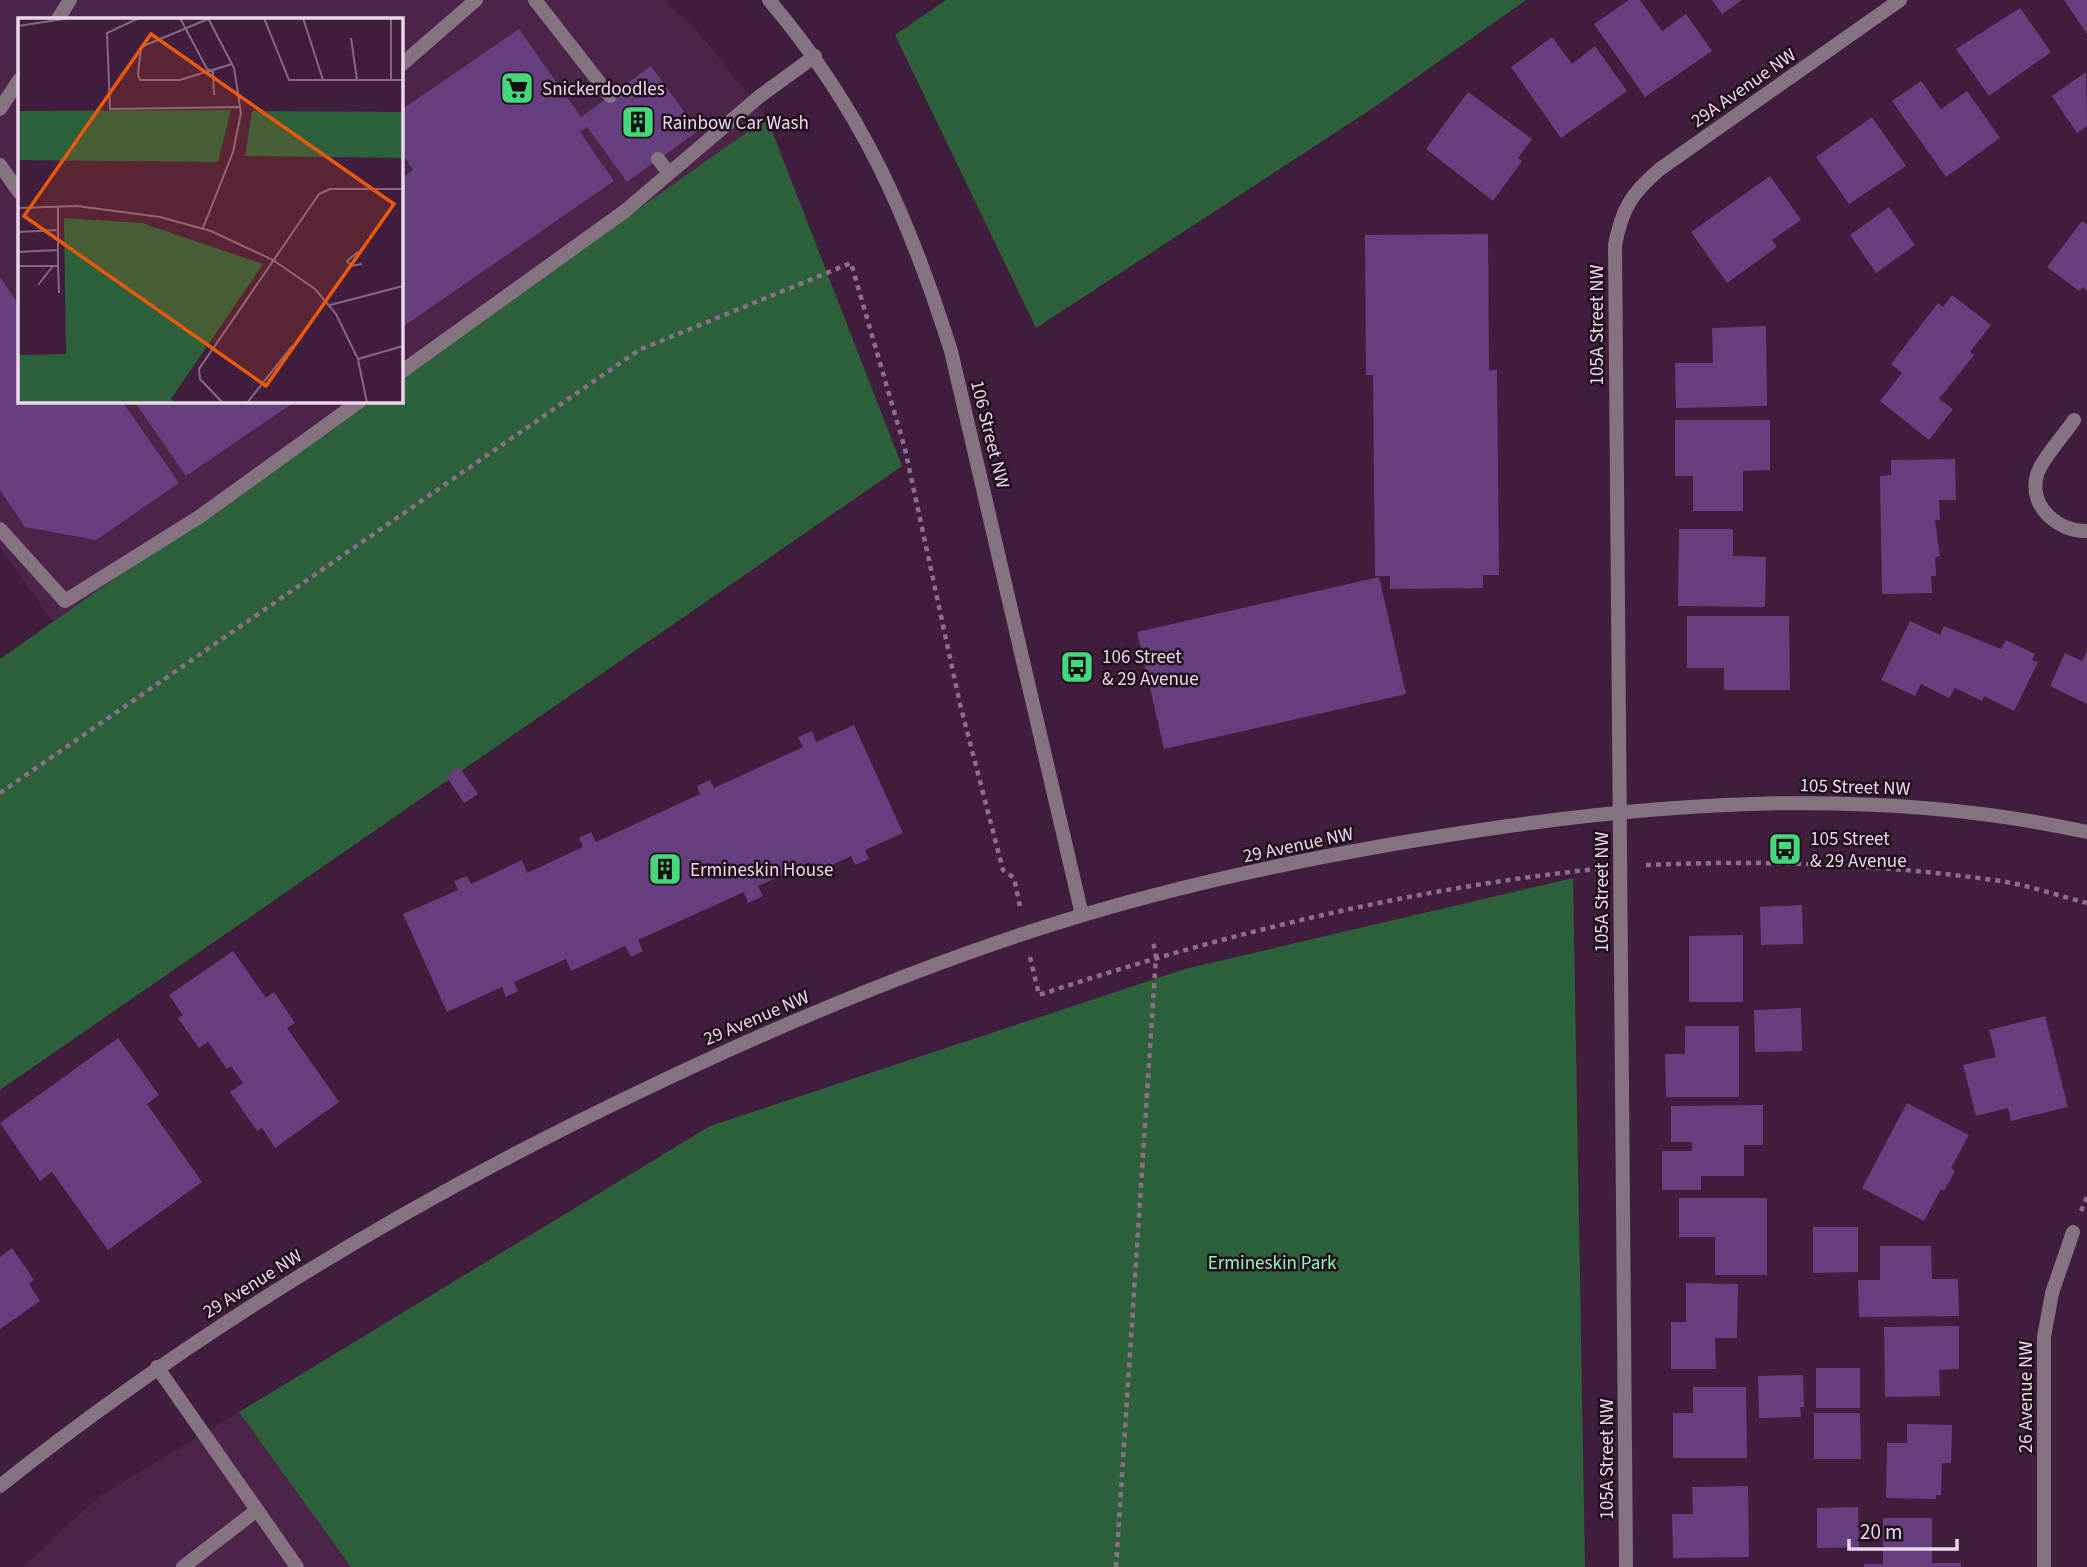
<svg xmlns="http://www.w3.org/2000/svg" width="2087" height="1567" font-family="'Source Sans 3',sans-serif">
  <rect width="100%" height="100%" fill="#411e3d"/>
  <g fill="#4e254a">
    <polygon points="0,0 664,0 696,29 767,118 401,377 401,19 19,19 19,401 367,401 53,622 0,547"/>
    <polygon points="239,1412 351,1567 22,1567 100,1496"/>
  </g>
  <g fill="#2c613c">
    <polygon points="946,0 1526,0 1370,110 1036,328 895,35"/>
    <polygon points="767,118 902,466 0,1090 0,659 367,401 401,401 401,377"/>
    <polygon points="1573,878 1585,1567 351,1567 239,1412 710,1126 1185,969"/>
  </g>
  <g fill="#673f7e">
    <polygon points="1629,0 1640,0 1662,31 1686,14 1712,51 1645,97 1594,24"/>
    <polygon points="1712,0 1742,0 1722,14"/>
    <polygon points="2064,0 2087,0 2087,34"/>
    <polygon points="2020,8 2051,52 1989,96 1956,49"/>
    <polygon points="519,29 581,117 651,66 698,131 627,182 587,127 580,132 614,181 401,328 401,179 413,170 401,152 401,110"/>
    <polygon points="1552,37 1572,64 1595,46 1627,91 1561,138 1511,67"/>
    <polygon points="2086,72 2087,126 2077,133 2052,96"/>
    <polygon points="1921,81 1941,109 1967,91 2000,138 1946,177 1892,101"/>
    <polygon points="1468,92 1532,139 1518,158 1522,161 1493,201 1426,149"/>
    <polygon points="1872,117 1906,166 1849,204 1816,157"/>
    <polygon points="1770,176 1801,220 1772,240 1777,247 1727,283 1691,232"/>
    <polygon points="1889,207 1915,245 1876,273 1850,235"/>
    <polygon points="2082,221 2087,224 2087,290 2083,287 2079,291 2047,267"/>
    <polygon points="1488,234 1489,370 1497,370 1499,575 1483,575 1483,588 1390,589 1390,576 1375,576 1373,375 1366,375 1365,235"/>
    <polygon points="0,277 19,305 19,401 122,401 179,483 96,540 25,527 0,490"/>
    <polygon points="1952,295 1991,325 1970,352 1974,355 1939,399 1953,409 1929,440 1880,401 1902,373 1891,364 1938,303 1943,307"/>
    <polygon points="1766,326 1767,406 1676,408 1675,363 1713,363 1712,328"/>
    <polygon points="134,401 296,401 186,476"/>
    <polygon points="1675,420 1770,420 1770,470 1743,471 1743,511 1693,511 1693,476 1675,476"/>
    <polygon points="1955,459 1956,500 1939,500 1940,520 1935,520 1940,556 1935,557 1936,576 1931,576 1932,593 1882,594 1880,476 1891,475 1891,460"/>
    <polygon points="1679,529 1733,529 1733,556 1766,557 1765,607 1678,606"/>
    <polygon points="1379,577 1406,694 1164,749 1137,632"/>
    <polygon points="1687,616 1789,616 1790,690 1724,690 1724,668 1687,668"/>
    <polygon points="1910,621 1940,635 1944,626 2001,649 2006,640 2035,654 2032,660 2038,662 2014,711 1984,696 1982,701 1955,688 1949,698 1921,684 1915,696 1881,680"/>
    <polygon points="2087,651 2087,704 2050,686 2065,653 2082,661"/>
    <polygon points="854,725 903,833 865,850 869,859 855,865 851,856 815,873 810,862 758,886 763,896 748,903 744,892 638,940 643,951 631,957 625,946 571,971 566,959 514,982 518,991 506,997 502,987 447,1012 403,914 458,890 454,881 467,876 471,884 522,860 527,873 583,847 579,838 591,832 596,842 700,794 697,786 710,780 714,788 803,747 798,737 812,731 816,742"/>
    <polygon points="459,767 478,794 464,803 446,776"/>
    <polygon points="1802,905 1803,944 1761,945 1760,907"/>
    <polygon points="1743,935 1743,1002 1689,1002 1689,936"/>
    <polygon points="233,951 266,998 274,992 295,1023 287,1028 339,1102 275,1148 262,1128 257,1131 230,1092 243,1083 231,1066 227,1069 208,1042 199,1048 178,1018 183,1015 169,995"/>
    <polygon points="1801,1008 1802,1051 1755,1052 1754,1010"/>
    <polygon points="2045,1016 2068,1107 2011,1121 2008,1108 1976,1116 1963,1065 1996,1057 1989,1030"/>
    <polygon points="1685,1026 1739,1026 1739,1097 1666,1097 1665,1054 1685,1054"/>
    <polygon points="118,1038 159,1095 147,1104 202,1182 108,1250 52,1172 40,1181 0,1123"/>
    <polygon points="1907,1103 1969,1135 1951,1168 1955,1171 1944,1191 1941,1189 1924,1221 1862,1188"/>
    <polygon points="1763,1105 1763,1145 1744,1145 1744,1176 1701,1176 1701,1190 1662,1190 1662,1151 1692,1151 1692,1142 1671,1142 1671,1106"/>
    <polygon points="1679,1198 1767,1198 1767,1275 1715,1275 1715,1237 1679,1237"/>
    <polygon points="1813,1227 1858,1227 1858,1272 1813,1273"/>
    <polygon points="1880,1246 1931,1246 1932,1279 1958,1279 1959,1316 1859,1317 1858,1280 1880,1280"/>
    <polygon points="12,1248 34,1280 29,1284 40,1301 0,1329 0,1257"/>
    <polygon points="1686,1283 1738,1284 1737,1338 1715,1338 1716,1369 1671,1369 1671,1322 1686,1322"/>
    <polygon points="1959,1326 1959,1369 1939,1370 1940,1396 1885,1397 1884,1327"/>
    <rect x="1816" y="1368" width="44" height="40"/>
    <polygon points="1803,1375 1804,1407 1800,1407 1801,1417 1759,1418 1758,1376"/>
    <polygon points="1693,1387 1746,1387 1747,1458 1673,1458 1673,1413 1693,1413"/>
    <polygon points="1814,1413 1860,1413 1861,1459 1814,1459"/>
    <polygon points="1907,1424 1952,1425 1951,1463 1942,1463 1941,1495 1936,1495 1936,1499 1886,1498 1887,1443 1907,1443"/>
    <polygon points="1748,1486 1749,1557 1673,1558 1672,1514 1693,1514 1692,1487"/>
    <polygon points="1858,1507 1859,1547 1817,1548 1817,1508"/>
    <polygon points="1883,1518 1932,1518 1932,1563 1961,1563 1961,1567 1864,1567 1864,1564 1883,1564"/>
  </g>
  <g fill="none" stroke-linecap="round" stroke-linejoin="round">
    <g stroke="#8d6f89" stroke-width="4.5" stroke-dasharray="5 5" stroke-linecap="butt">
      <polyline points="0,793 639,350 851,263 905,449 960,704 1003,870 1014,878 1021,911"/>
      <path d="M1646,865C1762,860 1879,864 1993,880C2025,884 2056,895 2087,903"/>
      <path d="M1030,957L1039,995C1219,935 1407,889 1596,869"/>
      <polyline points="2081,1211 2087,1197"/>
      <polyline points="1116,1567 1156,957 1153,941"/>
    </g>
    <g stroke="#857382" stroke-width="14">
      <polyline points="535,0 610,96"/>
      <polyline points="58,19 70,0"/>
      <polyline points="401,65 476,0"/>
      <polyline points="0,109 19,80"/>
      <polyline points="658,159 669,173"/>
      <polyline points="0,165 19,192"/>
      <polyline points="401,372 625,211 760,96 815,56"/>
      <path d="M2074,420C2065,434 2041,460 2037,475C2028,507 2059,532 2087,531"/>
      <polyline points="0,529 65,601 199,517 360,401"/>
      <polyline points="157,1367 297,1567"/>
      <polyline points="183,1567 257,1510"/>
    </g>
    <g stroke="#857382" stroke-width="14">
      <path d="M1626,1567L1615,245C1622,208 1632,193 1660,169L1900,0"/>
      <polyline points="2044,1567 2044,1337 2052,1293 2073,1232"/>
    </g>
    <g stroke="#857382" stroke-width="14">
      <path d="M769,0C862,110 908,215 951,351L1082,915"/>
      <path d="M0,1486C198,1328 414,1199 643,1090C785,1022 932,960 1083,915C1213,876 1347,850 1481,830C1681,800 1888,788 2087,832"/>
    </g>
  </g>
  <defs>
    <symbol id="supermarket-square" viewBox="-11 -11 22 22"><rect x="-9" y="-9" width="18" height="18" rx="4" fill="#44d77b" stroke="#1f0f1d"/><path d="M-6-5.5h2.5l.6 2H6L4.5 2H-2.5L-4.4-4H-6ZM-1.5 3.2a1.3 1.3 0 1 0 .1 0ZM3 3.2a1.3 1.3 0 1 0 .1 0Z" fill="#111"/></symbol>
    <symbol id="building-square" viewBox="-11 -11 22 22"><rect x="-9" y="-9" width="18" height="18" rx="4" fill="#44d77b" stroke="#1f0f1d"/><path d="M-4-6H4V6H1V3H-1V6H-4ZM-2.5-4.3h1.7v1.8h-1.7ZM.8-4.3h1.7v1.8H.8ZM-2.5-1h1.7V.8h-1.7ZM.8-1h1.7V.8H.8Z" fill="#111"/></symbol>
    <symbol id="bus-square" viewBox="-11 -11 22 22"><rect x="-9" y="-9" width="18" height="18" rx="4" fill="#44d77b" stroke="#1f0f1d"/><path d="M-5-6H5V4H4V6H2V4H-2V6H-4V4H-5ZM-3.5-4V0h7V-4ZM-3.5 1.2v1.5H-2V1.2ZM2 1.2v1.5H3.5V1.2Z" fill="#111"/></symbol>
  </defs>
  <g fill-rule="evenodd">
    <use href="#supermarket-square" x="498" y="69" width="38" height="38"/>
    <use href="#building-square" x="619" y="103" width="38" height="38"/>
    <use href="#bus-square" x="1058" y="648" width="38" height="38"/>
    <use href="#bus-square" x="1766" y="830" width="38" height="38"/>
    <use href="#building-square" x="646" y="850" width="38" height="38"/>
  </g>
  <g text-anchor="middle" stroke-width="5" stroke-linejoin="round" paint-order="stroke">
    <g font-size="19" fill="#eed6ea" stroke="#1f0f1d">
      <text transform="translate(1743 87) rotate(-35)" y="7">29A Avenue NW</text>
      <text transform="translate(1596 325) rotate(-90)" y="7">105A Street NW</text>
      <text transform="translate(991 434) rotate(76)" y="7">106 Street NW</text>
      <text transform="translate(1855 786) rotate(2)" y="7">105 Street NW</text>
      <text transform="translate(1298 844) rotate(-12)" y="7">29 Avenue NW</text>
      <text transform="translate(1601 892) rotate(-90)" y="7">105A Street NW</text>
      <text transform="translate(756 1017) rotate(-23)" y="7">29 Avenue NW</text>
      <text transform="translate(252 1283) rotate(-32)" y="7">29 Avenue NW</text>
      <text transform="translate(2025 1397) rotate(-90)" y="7">26 Avenue NW</text>
      <text transform="translate(1606 1459) rotate(-90)" y="7">105A Street NW</text>
    </g>
    <g font-size="19" fill="#eed6ea" stroke="#1f0f1d" text-anchor="start">
      <text x="542" y="95">Snickerdoodles</text>
      <text x="662" y="129">Rainbow Car Wash</text>
      <text x="1102" y="663">106 Street<tspan x="1102" dy="22">&amp; 29 Avenue</tspan></text>
      <text x="1810" y="845">105 Street<tspan x="1810" dy="22">&amp; 29 Avenue</tspan></text>
      <text x="690" y="876">Ermineskin House</text>
    </g>
    <g font-size="19" fill="#92f6ae" stroke="#1f0f1d">
      <text x="1272" y="1269">Ermineskin Park</text>
    </g>
  </g>
  <g transform="translate(18 18)">
    <rect width="385" height="385" fill="#411e3d"/>
    <path d="M213,92L200,144L0,142V93ZM234,93L385,94V140L227,138ZM46,200L124,205L245,246L153,381L157,385H0V337L48,336Z" fill="#2c613c"/>
    <path fill="none" stroke="#866882" stroke-width="2" d="M121,0L89,15L92,91L223,89M162,0L189,51L195,54L196,77M246,0L271,62H385M285,0L305,62M190,1L123,29L120,57L122,62H162L214,46M0,8L52,0M333,20L339,62M373,62V0M0,190L59,188L142,199L193,213L255,242L297,271L318,296L340,341L349,385M185,210L215,134L223,95L216,50L190,0M0,214L40,212M0,234L40,232M340,234L329,243L333,248L344,246M0,248H40V188M40,248L41,275M20,267L35,248M312,287L385,268M340,341L385,328M205,385L182,361L181,351L301,176L312,171H385M229,385L274,328"/>
    <path fill="#e8590c" fill-opacity="0.15" stroke="#e8590c" stroke-width="3.5" d="M133,16L376,186L248,368L6,198Z"/>
    <rect width="385" height="385" fill="none" stroke="#eed6ea" stroke-width="3.5"/>
  </g>
  <path d="M1849 1539v10h108v-10" fill="none" stroke="#eed6ea" stroke-width="3.5"/>
  <text x="1860" y="1539" font-size="21" fill="#eed6ea" stroke="#1f0f1d" stroke-width="5" paint-order="stroke">20 m</text>
</svg>
